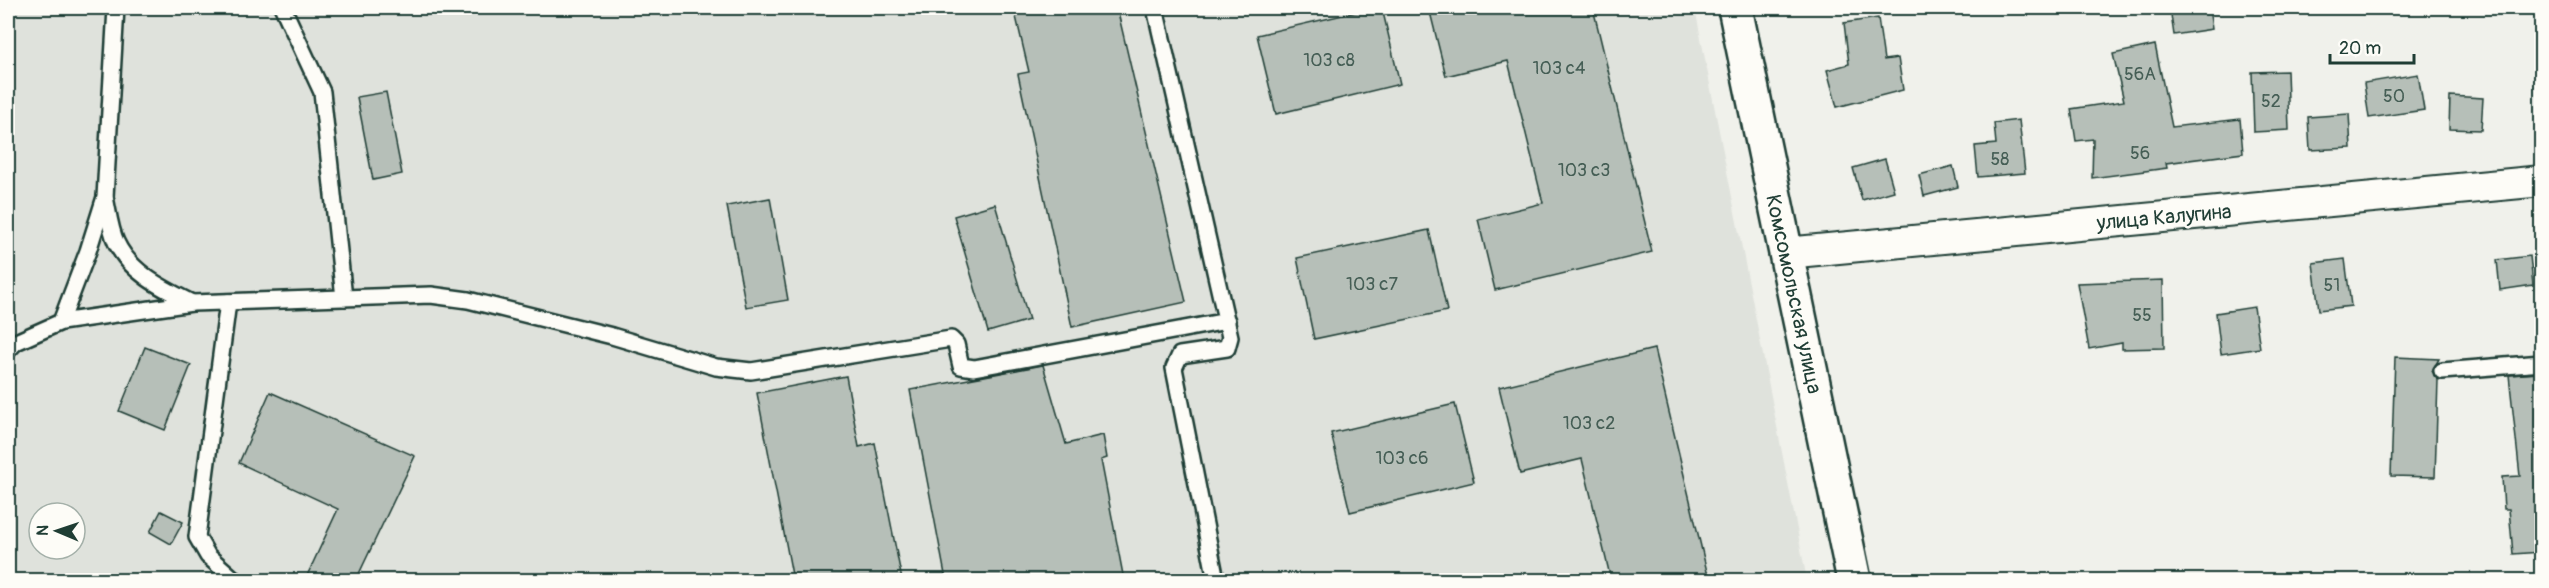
<svg xmlns="http://www.w3.org/2000/svg" width="2549" height="588" font-family="Pangolin,sans-serif">
  <rect width="100%" height="100%" fill="#f0f1eb"/>
  <filter id="ink" filterUnits="userSpaceOnUse"><feTurbulence type="fractalNoise" baseFrequency=".0167" numOctaves="2"/><feDisplacementMap in="SourceGraphic" scale="12" xChannelSelector="R" yChannelSelector="G"/><feConvolveMatrix kernelMatrix="1 2 1 2 8 2 1 2 1" color-interpolation-filters="sRGB"/></filter>
  <g filter="url(#ink)">
    <path fill="#dfe2dc" fill-rule="evenodd" d="M8,8H1695L1807,580H8ZM39,513H75V549H39Z"/>
    <g fill="#b6bfb8" stroke="#1f3d34" stroke-width="1.5">
      <polygon points="1014,8 1117,8 1186,302 1072,327 1018,74 1029,72"/>
      <polygon points="1373,8 1382,8 1400,84 1276,114 1257,35"/>
      <polygon points="1429,8 1593,8 1652,252 1495,290 1478,219 1543,203 1508,61 1446,76"/>
      <polygon points="2170,8 2209,8 2212,29 2174,35"/>
      <polygon points="1878,18 1884,60 1898,58 1903,90 1837,107 1827,70 1849,64 1844,23"/>
      <polygon points="2155,45 2172,127 2240,119 2243,153 2166,163 2167,168 2092,178 2093,139 2076,141 2071,109 2124,101 2113,54"/>
      <polygon points="2287,71 2289,130 2254,132 2252,72"/>
      <polygon points="2418,74 2424,110 2369,118 2364,83"/>
      <polygon points="386,92 402,174 373,180 357,97"/>
      <polygon points="2450,96 2483,98 2481,130 2449,129"/>
      <polygon points="2349,114 2351,148 2310,150 2308,117"/>
      <polygon points="2019,120 2025,173 1978,177 1975,146 1996,144 1994,123"/>
      <polygon points="1885,159 1894,191 1862,200 1853,168"/>
      <polygon points="1953,166 1958,187 1924,196 1919,175"/>
      <polygon points="770,198 788,300 746,307 727,206"/>
      <polygon points="995,204 1029,320 988,332 954,216"/>
      <polygon points="1429,230 1447,311 1314,339 1297,258"/>
      <polygon points="2530,256 2533,285 2500,290 2497,260"/>
      <polygon points="2345,259 2351,306 2319,310 2313,263"/>
      <polygon points="2163,280 2164,348 2122,349 2122,343 2089,349 2077,283"/>
      <polygon points="2254,307 2260,348 2221,354 2216,313"/>
      <polygon points="145,347 191,365 165,430 119,411"/>
      <polygon points="1654,349 1693,513 1709,580 1611,580 1582,459 1520,474 1499,387"/>
      <polygon points="2395,357 2439,359 2432,371 2438,380 2435,477 2391,476"/>
      <polygon points="1043,365 1066,444 1103,435 1107,458 1101,460 1124,580 946,580 910,390"/>
      <polygon points="2541,373 2541,552 2513,554 2509,509 2504,509 2502,477 2520,476 2509,375"/>
      <polygon points="846,376 859,447 875,443 902,580 793,580 757,393"/>
      <polygon points="270,392 415,456 356,580 305,580 338,509 239,463"/>
      <polygon points="1455,404 1474,482 1350,512 1331,433"/>
      <polygon points="161,511 183,522 171,544 150,532"/>
    </g>
    <g fill="none" stroke-linecap="round" stroke-linejoin="round">
      <defs>
        <g id="service">
          <polyline points="283,8 322,92 344,298"/>
          <polyline points="1155,8 1230,337 1227,348 1180,355 1174,368 1216,580"/>
          <path d="M105,197C108,211 110,229 116,242C130,273 164,289 192,303"/>
          <polyline points="228,302 197,537 208,556 235,580"/>
          <polyline points="61,322 88,251 105,197 116,8"/>
          <polyline points="8,350 16,342 61,322 192,303 431,295 468,300 612,336 716,367 751,371 951,339 956,344 961,366 974,368 1227,321"/>
          <polyline points="2442,371 2542,363"/>
        </g>
        <polyline id="minor" points="1786,253 2542,181"/>
        <polyline id="primary" points="1735,8 1854,580"/>
      </defs>
      <use href="#service" stroke="#1f3d34" stroke-width="20"/>
      <use href="#minor" stroke="#1f3d34" stroke-width="34"/>
      <use href="#primary" stroke="#1f3d34" stroke-width="38"/>
      <use href="#service" stroke="#fdfcf7" stroke-width="15"/>
      <use href="#minor" stroke="#fdfcf7" stroke-width="30"/>
      <use href="#primary" stroke="#fdfcf7" stroke-width="33"/>
    </g>
  </g>
  <g text-anchor="middle" stroke-width="5" stroke-linejoin="round" paint-order="stroke">
    <g font-size="18" fill="#455e55">
      <text x="1329" y="66">103 с8</text>
      <text x="1559" y="74">103 с4</text>
      <text x="2140" y="80">56А</text>
      <text x="2394" y="102">50</text>
      <text x="2271" y="107">52</text>
      <text x="2140" y="159">56</text>
      <text x="2000" y="165">58</text>
      <text x="1584" y="176">103 с3</text>
      <text x="1372" y="290">103 с7</text>
      <text x="2332" y="291">51</text>
      <text x="2142" y="321">55</text>
      <text x="1589" y="429">103 с2</text>
      <text x="1402" y="464">103 с6</text>
    </g>
    <g font-size="21" fill="#1f3d34" stroke="#fdfcf7">
      <text transform="translate(2164 217) rotate(-5)" y="7">улица Калугина</text>
      <text transform="translate(1794 294) rotate(78)" y="7">Комсомольская улица</text>
    </g>
  </g>
  <rect width="2549" height="588" fill="none" stroke="#fdfcf7" stroke-width="30"/>
  <rect x="15" y="15" width="2519" height="558" fill="none" stroke="#1f3d34" stroke-width="2" filter="url(#ink)"/>
  <g transform="translate(57 531) rotate(272)"><circle r="28" fill="#fdfcf7" stroke="#a4b0a9" stroke-width="1.5"/>
  <path d="M0-4.5L10 22L0 15L-10 22Z" fill="#1f3d34"/>
  <text y="-9" font-size="16" font-weight="bold" text-anchor="middle" fill="#1f3d34">N</text>
  </g>
  <path d="M2330 54v9h84v-9" fill="none" stroke="#1f3d34" stroke-width="3"/>
  <text x="2339" y="54" font-size="18" fill="#1f3d34" stroke="#fdfcf7" stroke-width="4.5" paint-order="stroke">20 m</text>
</svg>
